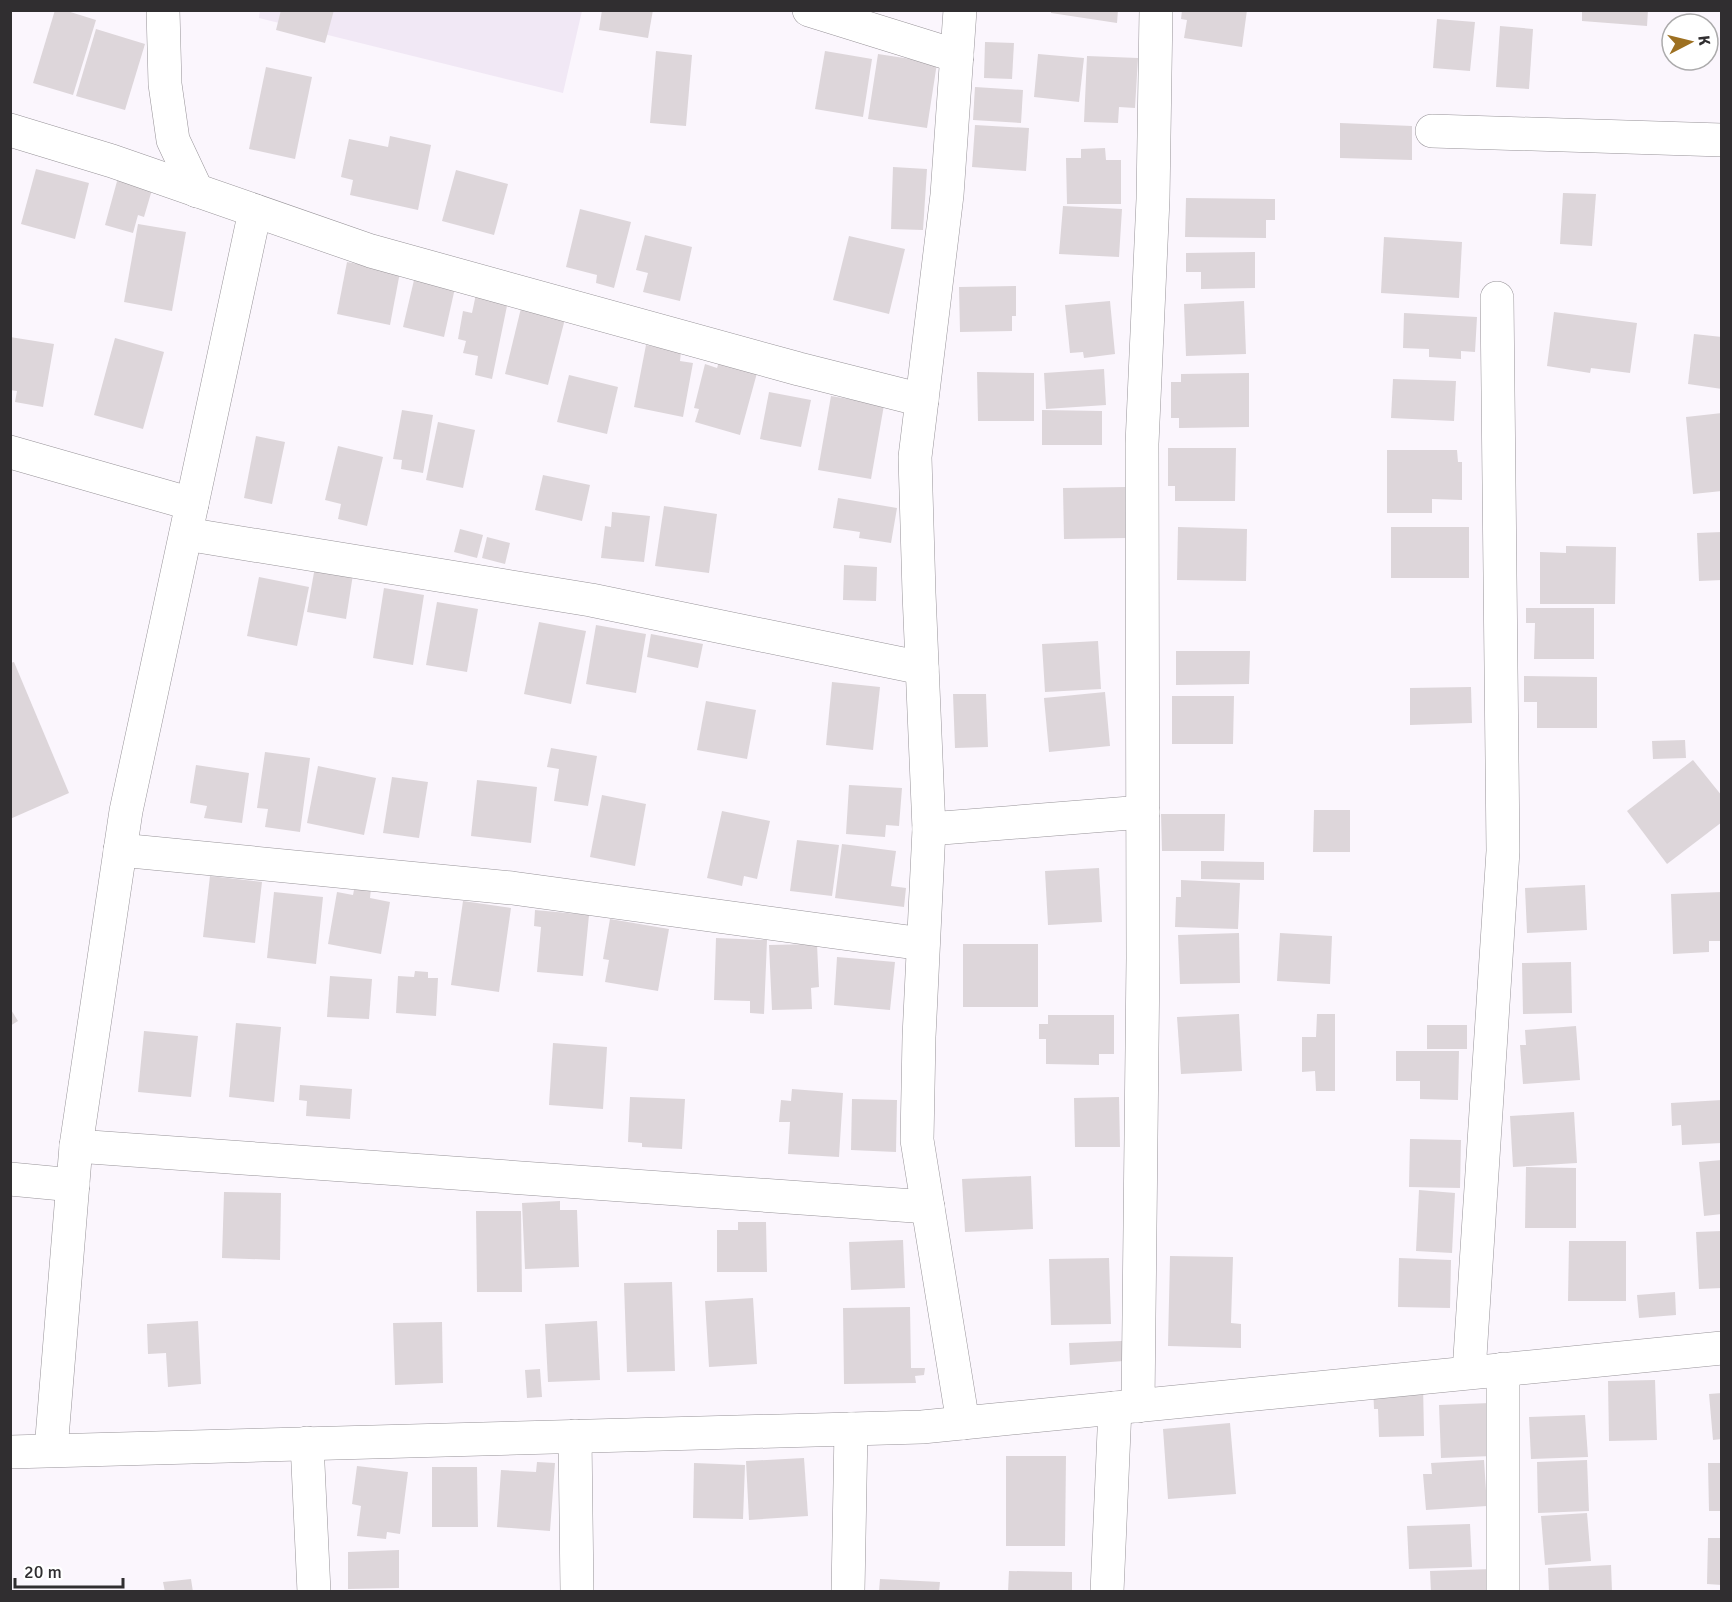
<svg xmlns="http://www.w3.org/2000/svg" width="1732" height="1602" font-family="Signika,sans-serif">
  <rect width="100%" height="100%" fill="#fbf6fd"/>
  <polygon fill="#f1e8f5" points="260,10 582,11 563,93 259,18"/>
  <g fill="#ddd6da">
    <polygon points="55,10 64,10 96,20 73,95 33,83"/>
    <polygon points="281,10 334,10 325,43 276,30"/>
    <polygon points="602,10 653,10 648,38 599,30"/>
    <polygon points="1051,10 1118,10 1117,23 1051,13"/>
    <polygon points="1182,10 1247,10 1242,47 1184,38 1187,20 1181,19"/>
    <polygon points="1582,10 1648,10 1647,26 1582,21"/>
    <polygon points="1437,19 1475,22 1470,71 1433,68"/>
    <polygon points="1500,26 1533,29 1529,89 1496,87"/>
    <polygon points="96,29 145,44 125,110 76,96"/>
    <polygon points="985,42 1014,43 1012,79 984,78"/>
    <polygon points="656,51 692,55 686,126 650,123"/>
    <polygon points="825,51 872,59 863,117 815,109"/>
    <polygon points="878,54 937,63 927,128 868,119"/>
    <polygon points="1038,54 1084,58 1079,102 1034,97"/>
    <polygon points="1087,56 1138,58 1135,108 1119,107 1118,123 1084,122"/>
    <polygon points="266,67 312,77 295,159 249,149"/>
    <polygon points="975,87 1023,90 1021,123 973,120"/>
    <polygon points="1340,123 1412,126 1412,160 1340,158"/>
    <polygon points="975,125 1029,128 1026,171 972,167"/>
    <polygon points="390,136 431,145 418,210 350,195 353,180 341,177 349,139 388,147"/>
    <polygon points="1105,148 1106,160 1121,160 1121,204 1067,204 1066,158 1081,158 1081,149"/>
    <polygon points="893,167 927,169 923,230 891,229"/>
    <polygon points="36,169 89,183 75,239 21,224"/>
    <polygon points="456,170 508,184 494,235 442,221"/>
    <polygon points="119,174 154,183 144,217 138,215 133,233 105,225"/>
    <polygon points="1563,193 1596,194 1592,246 1560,244"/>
    <polygon points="1186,198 1275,199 1275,220 1266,220 1266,238 1185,237"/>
    <polygon points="1063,206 1122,209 1119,257 1059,254"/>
    <polygon points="580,209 631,222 614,288 596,283 597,275 566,267"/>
    <polygon points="138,224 186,232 172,311 124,302"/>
    <polygon points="645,235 692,247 680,301 643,292 648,273 636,270"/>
    <polygon points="849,236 905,249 889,314 833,300"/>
    <polygon points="1384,237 1462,242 1459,298 1381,293"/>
    <polygon points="1255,252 1255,288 1201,289 1201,272 1186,272 1186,253"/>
    <polygon points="347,262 400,272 390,325 337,314"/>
    <polygon points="414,280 455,288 444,337 403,327"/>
    <polygon points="1016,286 1016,316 1012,316 1012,331 960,332 959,287"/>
    <polygon points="476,294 508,301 492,379 475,375 478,356 463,353 466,341 458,339 463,311 472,313"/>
    <polygon points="1110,301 1115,354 1084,358 1083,352 1070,353 1065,305"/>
    <polygon points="1244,301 1246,354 1186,356 1184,304"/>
    <polygon points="522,304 566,315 548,385 505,374"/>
    <polygon points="1554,312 1637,323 1630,373 1591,368 1590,373 1547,366"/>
    <polygon points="1404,313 1477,317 1475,352 1461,351 1461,359 1429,357 1429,349 1403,348"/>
    <polygon points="1694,334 1722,337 1722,389 1688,384"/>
    <polygon points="10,337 54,344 43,407 15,402 17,391 10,390"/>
    <polygon points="115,338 164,352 143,429 94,415"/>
    <polygon points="646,345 681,352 680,361 693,363 683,417 634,407"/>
    <polygon points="719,362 757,373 740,435 695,422 699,409 694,408 705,364 717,368"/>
    <polygon points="1104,369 1106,405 1046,409 1044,373"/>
    <polygon points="977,372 1034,373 1034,421 978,421"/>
    <polygon points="1249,373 1249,427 1179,428 1179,418 1171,418 1171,382 1181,382 1181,374"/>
    <polygon points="569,375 618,387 607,434 557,422"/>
    <polygon points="1393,379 1456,381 1454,421 1391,418"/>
    <polygon points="769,392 811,400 801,447 760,439"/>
    <polygon points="831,396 884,405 871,479 818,470"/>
    <polygon points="402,410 433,415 423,473 401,469 402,460 393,459"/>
    <polygon points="1042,410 1102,411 1102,445 1042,445"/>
    <polygon points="1722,413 1722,491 1693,494 1686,417"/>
    <polygon points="438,422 475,430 463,488 426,480"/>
    <polygon points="256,436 285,442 272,504 244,498"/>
    <polygon points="338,446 383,457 367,526 338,519 341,504 325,500"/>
    <polygon points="1168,448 1236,448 1235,501 1175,501 1175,486 1168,486"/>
    <polygon points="1387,450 1457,450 1458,462 1462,462 1462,500 1432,499 1432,513 1387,513"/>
    <polygon points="543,475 590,485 582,521 535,510"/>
    <polygon points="1126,487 1127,538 1064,539 1063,488"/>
    <polygon points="838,498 897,508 891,543 859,538 860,532 833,528"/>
    <polygon points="664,506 717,514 709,573 655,566"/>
    <polygon points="612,512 650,516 644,562 601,558 605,526 611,527"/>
    <polygon points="1178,527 1247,529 1246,581 1177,580"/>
    <rect x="1391" y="527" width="78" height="51"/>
    <polygon points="460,529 483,535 477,558 454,552"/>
    <polygon points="1722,532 1722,580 1699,581 1697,533"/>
    <polygon points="487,537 510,543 505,564 482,558"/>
    <polygon points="1566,546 1616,547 1615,604 1540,604 1540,552 1566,553"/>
    <polygon points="316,561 354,568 346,619 307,612"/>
    <polygon points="844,565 877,567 876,601 843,600"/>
    <polygon points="259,577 309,587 297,646 247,636"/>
    <polygon points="384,588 424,595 413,665 373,658"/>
    <polygon points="437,602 478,609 467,672 426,665"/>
    <polygon points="1526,608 1594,608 1594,659 1534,659 1535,623 1526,623"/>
    <polygon points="539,622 586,631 571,704 524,694"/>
    <polygon points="596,625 646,634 636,693 586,684"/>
    <polygon points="651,634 703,644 698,668 647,657"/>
    <polygon points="1098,641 1101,689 1045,692 1042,644"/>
    <polygon points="1176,651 1250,651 1249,684 1176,685"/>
    <polygon points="14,662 69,793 10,819 10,663"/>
    <polygon points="1524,676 1597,677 1597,728 1537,728 1537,702 1524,702"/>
    <polygon points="832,682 880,687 873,750 826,745"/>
    <polygon points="1471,687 1472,723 1410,725 1410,688"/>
    <polygon points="1105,692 1110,746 1049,752 1044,698"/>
    <polygon points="953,694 986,694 988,747 955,748"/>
    <polygon points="1172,696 1234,696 1233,744 1172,744"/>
    <polygon points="706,701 756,710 747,759 697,750"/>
    <polygon points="1685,740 1686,758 1653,759 1652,741"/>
    <polygon points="551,748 597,756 588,806 554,801 559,769 547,767"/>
    <polygon points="265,752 310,758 300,832 265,827 268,809 257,808"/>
    <polygon points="1693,760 1722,796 1722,822 1667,864 1627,811"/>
    <polygon points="196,765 249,773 242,823 204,818 207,806 190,803"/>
    <polygon points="318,766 376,778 364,835 307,823"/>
    <polygon points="392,777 428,782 419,838 383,833"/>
    <polygon points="477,780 537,787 531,843 471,836"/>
    <polygon points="849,785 902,788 899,826 886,825 885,837 846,834"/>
    <polygon points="602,795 646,804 635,866 590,857"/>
    <polygon points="1314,810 1350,810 1350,852 1313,852"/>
    <polygon points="722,811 770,821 757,879 744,876 742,886 707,878"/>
    <polygon points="1161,814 1225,814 1224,851 1162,851"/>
    <polygon points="797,840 839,845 832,896 790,891"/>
    <polygon points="842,844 896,851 891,886 906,888 904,907 835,898"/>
    <polygon points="1201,861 1264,862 1264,880 1201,879"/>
    <polygon points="1099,868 1102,922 1048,925 1045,871"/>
    <polygon points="210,876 262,882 255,943 203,937"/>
    <polygon points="1181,880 1240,883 1238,929 1175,927 1176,897 1181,897"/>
    <polygon points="355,885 371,888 370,898 390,902 381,954 328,944 337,892 353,895"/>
    <polygon points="1585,885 1587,930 1527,933 1525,888"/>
    <polygon points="274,892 323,897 316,964 267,958"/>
    <polygon points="1722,892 1722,941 1709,941 1709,952 1673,954 1671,894"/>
    <polygon points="463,901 511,908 499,992 451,985"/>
    <polygon points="535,910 589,915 583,976 537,972 541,927 534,926"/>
    <polygon points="610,919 669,929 658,991 605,982 609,960 603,959"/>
    <polygon points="1239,933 1240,983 1180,984 1178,935"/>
    <polygon points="1280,933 1332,936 1330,984 1277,981"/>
    <polygon points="716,938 767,940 764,1014 750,1013 750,1001 714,1000"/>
    <polygon points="817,944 819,987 811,988 812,1009 772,1010 769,945"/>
    <rect x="963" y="944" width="75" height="63"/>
    <polygon points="837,957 895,962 890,1010 834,1005"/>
    <polygon points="1571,962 1572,1013 1523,1014 1522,963"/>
    <polygon points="415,971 428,972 428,978 438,978 436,1016 396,1013 398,976 414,977"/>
    <polygon points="330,976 372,979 369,1019 327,1017"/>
    <polygon points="10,1008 18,1021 10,1026"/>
    <polygon points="1239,1014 1242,1071 1181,1074 1177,1017"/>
    <polygon points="1317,1014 1335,1014 1335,1091 1316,1091 1315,1071 1302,1072 1302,1037 1316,1037"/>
    <polygon points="1048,1015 1114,1015 1114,1054 1099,1054 1099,1065 1046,1064 1046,1039 1039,1039 1039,1024 1048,1024"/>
    <polygon points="236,1023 281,1027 274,1102 229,1097"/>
    <rect x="1427" y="1025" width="40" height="24"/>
    <polygon points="1576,1026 1580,1080 1523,1084 1520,1045 1526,1045 1525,1030"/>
    <polygon points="144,1031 198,1036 191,1097 138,1092"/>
    <polygon points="553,1043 607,1047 603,1109 549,1105"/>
    <polygon points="1396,1051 1459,1051 1458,1100 1420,1099 1420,1081 1396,1081"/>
    <polygon points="300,1085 352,1089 350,1119 306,1116 307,1101 299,1100"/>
    <polygon points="792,1089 843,1093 839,1157 788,1154 790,1122 779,1122 781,1100 791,1101"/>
    <polygon points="630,1097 685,1099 682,1149 642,1147 642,1143 628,1142"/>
    <polygon points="1119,1097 1120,1147 1075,1147 1074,1098"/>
    <polygon points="852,1099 897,1100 896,1152 851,1150"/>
    <polygon points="1722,1100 1722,1143 1682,1145 1681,1125 1672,1126 1671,1103"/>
    <polygon points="1574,1112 1577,1163 1513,1167 1510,1116"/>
    <polygon points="1410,1139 1461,1140 1460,1188 1409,1187"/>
    <polygon points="1722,1160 1722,1214 1704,1216 1699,1162"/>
    <polygon points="1526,1167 1576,1168 1576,1228 1525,1228"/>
    <polygon points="1031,1176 1033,1229 965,1232 962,1179"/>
    <polygon points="1419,1190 1455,1193 1452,1253 1416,1251"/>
    <polygon points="224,1192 281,1193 280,1260 222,1258"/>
    <polygon points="560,1201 560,1210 577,1210 579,1267 525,1269 522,1203"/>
    <polygon points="476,1211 521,1211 522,1292 477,1292"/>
    <polygon points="738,1222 766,1222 767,1272 717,1272 717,1230 738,1230"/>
    <polygon points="1722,1231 1722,1288 1699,1289 1696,1232"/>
    <polygon points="903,1240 905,1288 851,1290 849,1242"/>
    <polygon points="1569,1241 1626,1241 1626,1301 1568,1301"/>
    <polygon points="1170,1256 1233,1257 1231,1323 1241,1324 1241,1348 1168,1346"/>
    <polygon points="1109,1258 1111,1324 1051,1325 1049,1259"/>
    <polygon points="1399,1258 1451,1260 1450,1308 1398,1307"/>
    <polygon points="672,1282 675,1371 627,1372 624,1283"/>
    <polygon points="1675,1292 1676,1315 1639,1318 1637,1295"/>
    <polygon points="753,1298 757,1364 709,1367 705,1301"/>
    <polygon points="910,1307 911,1368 925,1368 924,1375 915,1376 916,1383 844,1384 843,1308"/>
    <polygon points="198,1321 201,1384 168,1387 166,1353 148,1354 147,1324"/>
    <polygon points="597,1321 600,1380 548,1382 545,1324"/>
    <polygon points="442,1322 443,1383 395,1385 393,1323"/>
    <polygon points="1122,1341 1124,1361 1070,1365 1069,1343"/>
    <polygon points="540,1369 542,1397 527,1398 525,1370"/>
    <polygon points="1655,1380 1657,1440 1609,1441 1608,1381"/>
    <polygon points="1423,1383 1424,1436 1379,1437 1378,1409 1374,1409 1373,1384"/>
    <polygon points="1722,1393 1722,1439 1713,1440 1709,1394"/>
    <polygon points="1490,1403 1492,1456 1441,1458 1439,1405"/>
    <polygon points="1585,1415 1588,1457 1531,1459 1529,1417"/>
    <polygon points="1230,1423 1236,1494 1168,1499 1163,1429"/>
    <polygon points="1006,1456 1066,1456 1065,1546 1006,1546"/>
    <polygon points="804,1458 808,1516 749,1520 746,1461"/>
    <polygon points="1484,1460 1487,1506 1426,1510 1423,1474 1432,1474 1431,1463"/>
    <polygon points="1587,1460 1589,1511 1538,1513 1537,1462"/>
    <polygon points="537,1462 555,1463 550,1531 497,1527 501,1470 536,1472"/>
    <polygon points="694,1463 745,1465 743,1519 693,1518"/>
    <polygon points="1708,1463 1722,1463 1722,1511 1709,1511"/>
    <polygon points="357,1466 408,1472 400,1534 387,1532 386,1539 357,1536 361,1506 352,1504"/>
    <polygon points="432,1467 477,1467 478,1527 432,1527"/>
    <polygon points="1587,1513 1591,1561 1545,1565 1541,1516"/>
    <polygon points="1470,1524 1472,1567 1409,1569 1407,1526"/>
    <polygon points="1708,1538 1722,1538 1722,1585 1707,1584"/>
    <polygon points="399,1550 399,1588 348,1589 348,1552"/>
    <polygon points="1611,1565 1612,1592 1549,1592 1548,1568"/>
    <polygon points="1493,1569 1494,1592 1431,1592 1430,1571"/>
    <polygon points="1009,1571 1072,1572 1072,1592 1008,1592"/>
    <polygon points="191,1579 193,1592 165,1592 163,1582"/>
    <polygon points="880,1579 940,1582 939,1592 879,1592"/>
  </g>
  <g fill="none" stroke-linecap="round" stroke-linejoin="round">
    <defs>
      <g id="street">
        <polyline points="163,10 165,84 173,140 197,191"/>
        <polyline points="809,10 957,56"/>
        <polyline points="960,10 947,195 915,457 919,593 929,829 919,1037 917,1140 963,1423"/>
        <polyline points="10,130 112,161 371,251 799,369 922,400"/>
        <polyline points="1432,131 1722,140"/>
        <polyline points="10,452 192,504"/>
        <polyline points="186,534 591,600 922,668"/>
        <polyline points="929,829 1143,812"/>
        <polyline points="120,850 512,888 923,944"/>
        <polyline points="76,1146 928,1207"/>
        <polyline points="10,1179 73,1185"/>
        <polyline points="1503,1369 1503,1592"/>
        <polyline points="1469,1372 1503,851 1497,298"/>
        <polyline points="1138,1406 1143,958 1142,444 1153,199 1156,10"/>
        <polyline points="575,1436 577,1592"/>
        <polyline points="307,1443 314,1592"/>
        <polyline points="51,1450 76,1146 126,811 255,211"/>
        <polyline points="848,1592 851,1429"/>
        <polyline points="1107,1592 1115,1408"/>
      </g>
      <polyline id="secondary" points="10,1452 922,1427 1722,1348"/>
    </defs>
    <use href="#street" stroke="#989499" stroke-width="34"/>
    <use href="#secondary" stroke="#989499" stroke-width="34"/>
    <use href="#street" stroke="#fff" stroke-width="33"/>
    <use href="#secondary" stroke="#fff" stroke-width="33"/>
  </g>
  <rect width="1732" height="1602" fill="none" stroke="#302e30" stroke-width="24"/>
  <g transform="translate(1690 42) rotate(83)"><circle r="28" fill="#ffffff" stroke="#acabac" stroke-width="1.5"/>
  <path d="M0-4.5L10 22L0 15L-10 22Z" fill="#9d7021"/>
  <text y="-9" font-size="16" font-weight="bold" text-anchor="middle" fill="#302e30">K</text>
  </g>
  <path d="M15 1578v9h108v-9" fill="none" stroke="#302e30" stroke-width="3"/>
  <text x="24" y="1578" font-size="18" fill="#302e30" stroke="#ffffff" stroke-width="4.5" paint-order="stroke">20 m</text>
</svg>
